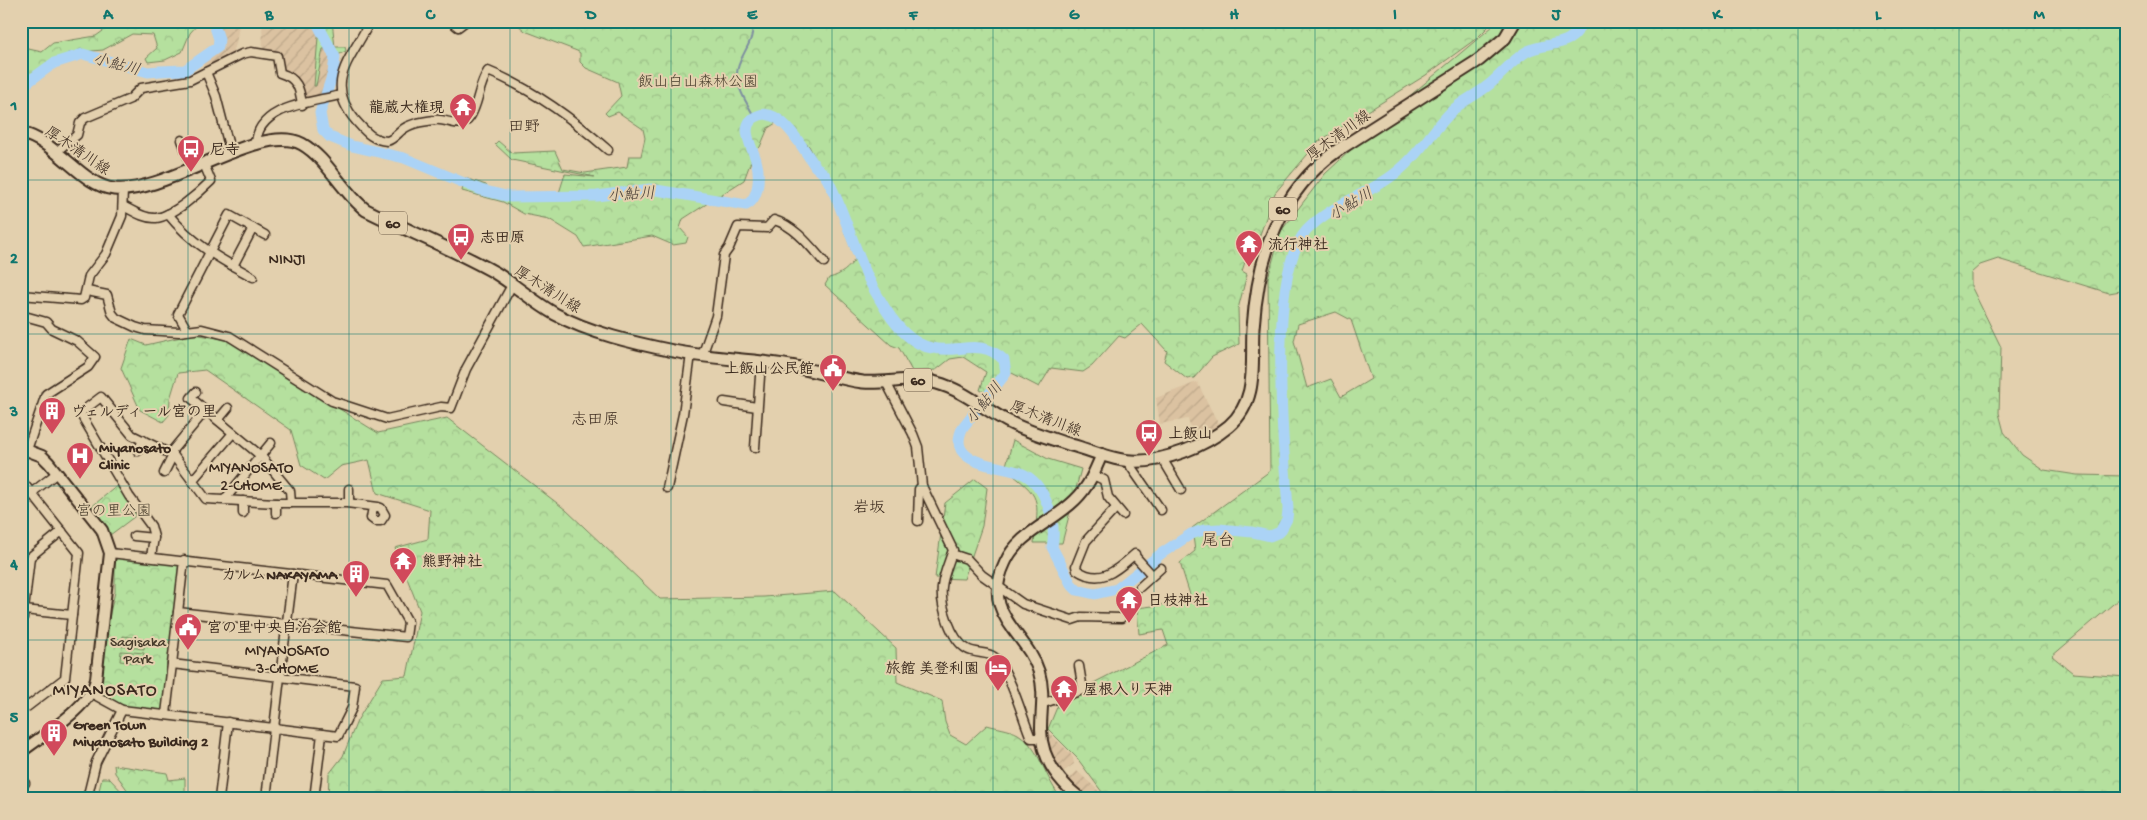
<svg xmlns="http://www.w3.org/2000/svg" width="2147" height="820" font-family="'Gochi Hand','Klee One',sans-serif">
  <defs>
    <pattern id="industrial-furrows" width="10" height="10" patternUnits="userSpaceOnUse" patternTransform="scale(1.25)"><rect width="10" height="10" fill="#dbc2a1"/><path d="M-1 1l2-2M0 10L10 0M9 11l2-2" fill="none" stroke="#bda78a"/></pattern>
    <pattern id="forest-crowns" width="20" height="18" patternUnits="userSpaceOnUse" patternTransform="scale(1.25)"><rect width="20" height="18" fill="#b5e09e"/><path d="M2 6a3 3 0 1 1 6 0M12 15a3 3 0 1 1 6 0" fill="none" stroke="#9dc088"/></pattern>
  </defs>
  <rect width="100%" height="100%" fill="#e3d0ae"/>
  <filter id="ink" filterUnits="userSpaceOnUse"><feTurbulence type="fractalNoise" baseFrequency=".02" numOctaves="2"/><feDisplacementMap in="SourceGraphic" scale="10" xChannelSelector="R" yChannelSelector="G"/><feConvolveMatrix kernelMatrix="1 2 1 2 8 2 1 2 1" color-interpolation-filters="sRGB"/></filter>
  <g filter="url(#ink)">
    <g fill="url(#industrial-furrows)">
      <polygon points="216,21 243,21 239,25 236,44 231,58 205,70 203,63 223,49 224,44"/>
      <polygon points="262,21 314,21 324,46 333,59 330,76 324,94 320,98 303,100 303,92 280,70 279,53 263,51"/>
      <polygon points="1197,382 1219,425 1193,438 1188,419 1160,424 1156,398"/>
      <polygon points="1045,729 1070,753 1073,758 1074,764 1060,774 1048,750"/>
      <polygon points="1077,771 1101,793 1097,799 1088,799 1066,782"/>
    </g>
    <g fill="url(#forest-crowns)" stroke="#78855e" fill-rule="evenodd">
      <polygon points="117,21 199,21 199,23 190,33 182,52 165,60 148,62 146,58 157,48 153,35 132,34 103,50 69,53 21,87 21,49 24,48 42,52 53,43 96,36"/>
      <polygon points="317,21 332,21 335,47 345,47 346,51 338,55 330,48 323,49 316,86 314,86 319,25"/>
      <path d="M519,21H1494L1477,38L1426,75L1318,142L1275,193L1250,262H1245L1242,271L1247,274L1238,309L1239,344L1212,357L1194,378L1187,379L1164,361L1167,351L1142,324L1125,338L1119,336L1092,366L1083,372L1051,368L1039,387L1006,370L988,394L980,390L986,372L963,357L950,359L936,370L912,371L899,348L891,345L825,285L829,278C841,275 849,268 855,259L845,233L846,218L809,146L793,132L776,123L768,128L760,147L754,153L744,180L683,219L680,228L688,237L686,243L673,245L652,236L584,247L578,237L549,219L524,214L503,202L462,191L465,178L486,185L492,192L561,200L559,193L565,174L595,177L512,160L495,144L498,141L512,153L555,151L563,169L585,173L627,167L629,156H641L645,138L643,129L618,112L608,116L605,113L621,96L618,82L586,68L580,62V53L577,51L525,31L517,24Z"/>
      <path d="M1499,21H2126V290L2109,293L1998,259L1980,265L1971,273V286L2001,347L1999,413L2004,432L2022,455L2044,470L2077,475L2126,476V593L2052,656L2073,673L2126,677V799H1133L1102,792L1077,758L1048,729L1060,700L1168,645L1163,630L1139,634L1137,608L1192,601L1180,563L1195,551L1192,528L1270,471L1268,278L1281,231L1325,174L1400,104ZM1336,312L1351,320L1371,379L1341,397L1331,379L1307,388L1294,341L1298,324Z"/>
      <path d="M194,334L229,340L378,433L447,418L566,510L660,599L764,597L835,591L896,648L897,682L942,701L945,722L950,735L966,744L987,725C997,728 1009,729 1018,734C1041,748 1045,780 1062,799H328L329,774L343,756L357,721L383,678L407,676L420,611L395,548L428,539L430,510L377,493L369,460L341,466L324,480L301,465L291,430L205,370L178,373L170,399L169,415L163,422L140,410L121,368L131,339L146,345Z"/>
      <path d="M1013,440L1048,459L1081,469L1062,543H1034C1039,498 1042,497 1005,469Z"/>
      <polygon points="975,479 987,488 982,526 964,579 935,578 945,503"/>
      <polygon points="118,485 138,514 110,535 90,508"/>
      <path d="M118,558L178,565L180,568L163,708L160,710C142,708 108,708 99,689L109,617L115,592V560Z"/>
      <polygon points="114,765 167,773 169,780 185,778 185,795 201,799 134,799 115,773"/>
      <polygon points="102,778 109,778 125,795 125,799 97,799"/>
    </g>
    <g fill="#b5e09e" stroke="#78855e">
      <polygon points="123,636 145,639 144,649 122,646"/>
      <polygon points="121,651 144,653 142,664 120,661"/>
    </g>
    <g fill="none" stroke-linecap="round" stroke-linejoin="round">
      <path stroke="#7e8fa0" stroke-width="2" d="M751,21C758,41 737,56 737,74C737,89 748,105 755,118"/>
      <g stroke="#abd3f6" stroke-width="11">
        <path d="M316,21L335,57L333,73L320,113L323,130L330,137L352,146L404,158L481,190L510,197L597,196L650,189L746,205C760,198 760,174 756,160C752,146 736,123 760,115C782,108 805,152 815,166C818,169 820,170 823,173C828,178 831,187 834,193C850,228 859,265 879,298C890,318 908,344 932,348C959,354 980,337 1004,360L1006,373L963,427C944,465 999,465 1021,473C1046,483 1057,524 1052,547L1071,584L1077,590L1095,594L1117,589L1162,553L1191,534L1204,530L1219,529L1252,532L1270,536L1280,532L1287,519L1288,509C1284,449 1266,273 1307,230C1335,201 1376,193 1405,165C1422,149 1435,128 1452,111C1462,101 1475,96 1486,87C1500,77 1511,61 1526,52C1545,41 1576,49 1581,21"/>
        <polyline points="21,87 54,63 83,54 148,72 160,71 185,70 218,47 219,39 213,21"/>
      </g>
      <defs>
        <g id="street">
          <path d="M370,21C353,58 322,81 356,121C366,132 372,140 387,141C394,139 397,134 402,130C410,123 425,121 435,120C447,118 461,131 470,117C479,103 478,86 488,71C533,89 572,118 608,150"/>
          <polyline points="451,21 458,27 466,21"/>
          <polyline points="206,72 216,96 231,154"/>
          <polyline points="182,140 192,168"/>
          <path d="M256,144C257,106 310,103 340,95"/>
          <path d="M57,151L77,135L80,123L85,118L130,99L141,88L190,80L242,54L251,52L277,56L280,73C297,78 300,88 302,105"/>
          <path d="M123,206C133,211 145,219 156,218C173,216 199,193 211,181L204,164"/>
          <path d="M168,214C191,243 221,260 253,277"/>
          <polyline points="233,266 253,228"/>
          <polyline points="87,291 107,295 112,313 116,318 135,327 145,330 179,332 202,329 229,336 332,401 387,419 441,407 451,408 466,369 512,285"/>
          <polyline points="21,295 81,300 84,298 89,276 106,254 122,216 123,190"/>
          <polyline points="21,315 46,322 52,329 77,341 95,357 88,367 46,394 27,450"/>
          <polyline points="187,330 178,314 229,215 265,235"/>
          <path d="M702,356L716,316L724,255L729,248L738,227L767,228L774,220C795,226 810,246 824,262"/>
          <path d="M886,382L913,434L918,447L922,486L953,550C949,562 943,575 942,587C940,605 951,640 967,649C977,655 990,650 998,661C1011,676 1023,719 1031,738H1041"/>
          <polyline points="196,392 191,398 261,456 290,491 291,503"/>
          <polyline points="724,402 757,407"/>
          <polyline points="218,420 228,408"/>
          <polyline points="755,448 761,362"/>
          <polyline points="138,451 143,440"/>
          <polyline points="170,453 206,410"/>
          <polyline points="1162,458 1181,490"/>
          <polyline points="1130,461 1131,467 1161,510"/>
          <polyline points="164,473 173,455"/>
          <polyline points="1093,475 1104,480 1108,497 1123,515"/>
          <polyline points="21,480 79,553 65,678 27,707 21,699"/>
          <polyline points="192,481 233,433"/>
          <polyline points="667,488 683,414 691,354"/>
          <polyline points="349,489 349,503"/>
          <polyline points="225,499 271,443"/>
          <polyline points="21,501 57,473"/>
          <path d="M1116,508L1086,541L1076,566L1077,570C1101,586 1117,570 1135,554"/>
          <polyline points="243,513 243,501"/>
          <polyline points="276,513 276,503"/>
          <polyline points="918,521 919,489 922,486"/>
          <polyline points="62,531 30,557 24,610 72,615"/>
          <polyline points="134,536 154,538"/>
          <polyline points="110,553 387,585 408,622 406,637 178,612 184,560"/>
          <polyline points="952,554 967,559 982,575 1023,604 1072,620 1081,617 1121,618"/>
          <polyline points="1134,555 1152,575"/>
          <polyline points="151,557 154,537 151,526 129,496 80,413 101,397 132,435 173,455 206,499 276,503 347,503 378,507 381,508 385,515 381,521 375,521 371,518 373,507"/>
          <polyline points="1140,587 1161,568"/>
          <polyline points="21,609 24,610 21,631"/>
          <polyline points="178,612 172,664 280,677 293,574"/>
          <polyline points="91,693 122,710 274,728 280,677 355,686 352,708 338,736 322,734"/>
          <polyline points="1044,703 1083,690 1079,666"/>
          <polyline points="166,714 172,664"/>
          <polyline points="21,777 25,783 21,786"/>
          <polyline points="87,799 96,762 122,710"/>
          <polyline points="219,799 228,722"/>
          <polyline points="266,799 274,728 322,734 314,799"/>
        </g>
        <g id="secondary">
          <path d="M21,448L42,456L49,463L102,530L110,553L96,679C91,707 44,734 21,752"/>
          <path d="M1081,799C1058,781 1041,759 1041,729C1041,709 1045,692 1039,672C1026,631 980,615 1005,563C1018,533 1053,522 1075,500C1088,488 1095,471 1102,454"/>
        </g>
        <path id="primary" d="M21,133C57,141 82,186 114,189C166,195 260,121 302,144C327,158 342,192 366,210C408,231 453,249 494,272C515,285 534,302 555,314C590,333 634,343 673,351C712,359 752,359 790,366C815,370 838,379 863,382C888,384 912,376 937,383C963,390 984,409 1007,421C1027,432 1050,438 1071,445C1091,450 1111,460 1131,461C1163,463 1205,446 1229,426C1259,400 1251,363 1253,328C1258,257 1278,192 1338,150L1479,60L1505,38L1515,21"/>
      </defs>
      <use href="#street" stroke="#3b2a1e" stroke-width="11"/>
      <use href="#secondary" stroke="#3b2a1e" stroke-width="14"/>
      <use href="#primary" stroke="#3b2a1e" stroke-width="15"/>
      <use href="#street" stroke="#e3d0ae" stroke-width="8"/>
      <use href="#secondary" stroke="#e3d0ae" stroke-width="10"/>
      <use href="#primary" stroke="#e3d0ae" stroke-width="11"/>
    </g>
  </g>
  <path fill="none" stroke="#0f766e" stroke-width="1" stroke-opacity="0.55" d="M188,21V799M349,21V799M510,21V799M671,21V799M832,21V799M993,21V799M1154,21V799M1315,21V799M1476,21V799M1637,21V799M1798,21V799M1959,21V799M21,180H2126M21,334H2126M21,486H2126M21,640H2126"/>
  <defs>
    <symbol id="temple-pin" viewBox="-11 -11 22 30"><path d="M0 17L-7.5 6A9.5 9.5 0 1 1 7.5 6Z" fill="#d1495b" stroke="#e3d0ae"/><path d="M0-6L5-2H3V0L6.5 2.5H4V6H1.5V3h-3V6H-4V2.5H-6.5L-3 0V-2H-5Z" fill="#fff"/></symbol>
    <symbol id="bus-pin" viewBox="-11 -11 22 30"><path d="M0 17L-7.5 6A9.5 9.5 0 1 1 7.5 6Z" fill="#d1495b" stroke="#e3d0ae"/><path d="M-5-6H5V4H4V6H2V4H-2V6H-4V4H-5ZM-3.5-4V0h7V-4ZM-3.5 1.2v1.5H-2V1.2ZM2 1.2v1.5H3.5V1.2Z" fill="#fff"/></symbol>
    <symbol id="civic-pin" viewBox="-11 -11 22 30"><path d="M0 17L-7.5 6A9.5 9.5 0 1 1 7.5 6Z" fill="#d1495b" stroke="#e3d0ae"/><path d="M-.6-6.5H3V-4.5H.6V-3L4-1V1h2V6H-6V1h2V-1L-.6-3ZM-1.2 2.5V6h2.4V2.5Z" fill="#fff"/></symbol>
    <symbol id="building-pin" viewBox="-11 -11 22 30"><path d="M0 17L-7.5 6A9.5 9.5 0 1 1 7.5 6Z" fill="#d1495b" stroke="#e3d0ae"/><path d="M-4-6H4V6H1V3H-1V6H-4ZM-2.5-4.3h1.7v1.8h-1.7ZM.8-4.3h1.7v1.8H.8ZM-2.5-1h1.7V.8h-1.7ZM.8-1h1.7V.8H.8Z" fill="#fff"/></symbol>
    <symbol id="hospital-pin" viewBox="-11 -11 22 30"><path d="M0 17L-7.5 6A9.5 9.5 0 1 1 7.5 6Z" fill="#d1495b" stroke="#e3d0ae"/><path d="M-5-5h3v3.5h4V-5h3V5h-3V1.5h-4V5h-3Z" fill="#fff"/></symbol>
    <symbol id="hotel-pin" viewBox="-11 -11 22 30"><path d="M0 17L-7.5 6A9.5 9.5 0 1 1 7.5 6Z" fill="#d1495b" stroke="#e3d0ae"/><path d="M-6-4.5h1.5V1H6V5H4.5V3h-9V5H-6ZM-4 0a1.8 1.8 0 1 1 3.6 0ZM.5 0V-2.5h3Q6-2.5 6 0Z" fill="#fff"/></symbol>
  </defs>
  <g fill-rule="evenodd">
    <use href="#temple-pin" x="447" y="91" width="32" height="43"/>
    <use href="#bus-pin" x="175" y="133" width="32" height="43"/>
    <use href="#bus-pin" x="445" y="221" width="32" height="43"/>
    <use href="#temple-pin" x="1233" y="228" width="32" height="43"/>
    <use href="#civic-pin" x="817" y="352" width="32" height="43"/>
    <use href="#building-pin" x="36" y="395" width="32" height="43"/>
    <use href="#bus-pin" x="1133" y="417" width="32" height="43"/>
    <use href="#hospital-pin" x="64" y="440" width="32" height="43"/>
    <use href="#temple-pin" x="387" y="545" width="32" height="43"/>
    <use href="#building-pin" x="340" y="558" width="32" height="43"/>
    <use href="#temple-pin" x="1113" y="584" width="32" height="43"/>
    <use href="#civic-pin" x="172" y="611" width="32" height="43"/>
    <use href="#hotel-pin" x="982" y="652" width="32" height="43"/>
    <use href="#temple-pin" x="1048" y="673" width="32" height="43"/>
    <use href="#building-pin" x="38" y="717" width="32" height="43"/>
  </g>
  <g text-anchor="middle" stroke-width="4" stroke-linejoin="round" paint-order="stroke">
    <g fill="#e3d0ae" stroke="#6d5c49" stroke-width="1">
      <rect x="1269" y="197.5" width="28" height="23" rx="4"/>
      <rect x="379" y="211.5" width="28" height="23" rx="4"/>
      <rect x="904" y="368.5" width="28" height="23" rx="4"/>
    </g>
    <g font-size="14" font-weight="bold" fill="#3b2a1e">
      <text x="1283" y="214">60</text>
      <text x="393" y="228">60</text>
      <text x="918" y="385">60</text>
    </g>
    <g font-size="15" fill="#473c2b" stroke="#e3d0ae">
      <text x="698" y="86">飯山白山森林公園</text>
      <text x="114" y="515">宮の里公園</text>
      <text x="138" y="646">Sagisaka<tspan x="138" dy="17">Park</tspan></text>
    </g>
    <g font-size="15" font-weight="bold" fill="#3b2a1e" stroke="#e3d0ae" text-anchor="start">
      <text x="444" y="112" text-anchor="end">龍蔵大権現</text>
      <text x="210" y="154">尼寺</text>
      <text x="480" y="242">志田原</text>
      <text x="1268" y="249">流行神社</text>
      <text x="814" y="373" text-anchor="end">上飯山公民館</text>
      <text x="71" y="416">ヴェルディール宮の里</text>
      <text x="1168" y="438">上飯山</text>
      <text x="99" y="452">Miyanosato<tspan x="99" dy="17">Clinic</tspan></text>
      <text x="422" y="566">熊野神社</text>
      <text x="337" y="579" text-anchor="end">カルムNAKAYAMA</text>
      <text x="1148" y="605">日枝神社</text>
      <text x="207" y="632">宮の里中央自治会館</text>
      <text x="979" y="673" text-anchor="end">旅館 美登利園</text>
      <text x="1083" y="694">屋根入り天神</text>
      <text x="73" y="729">Green Town<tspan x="73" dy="17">Miyanosato Building 2</tspan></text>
    </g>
    <g font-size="15" fill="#3b2a1e" stroke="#e3d0ae">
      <text transform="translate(1338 135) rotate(-36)" y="5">厚木清川線</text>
      <text transform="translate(78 150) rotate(34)" y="5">厚木清川線</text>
      <text transform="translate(548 289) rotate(32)" y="5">厚木清川線</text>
      <text transform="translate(1046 418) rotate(21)" y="5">厚木清川線</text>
    </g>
    <g font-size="16" font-style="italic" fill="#463b34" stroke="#e3d0ae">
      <text transform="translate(117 63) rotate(15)" y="6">小鮎川</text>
      <text transform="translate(631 193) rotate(-4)" y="6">小鮎川</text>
      <text transform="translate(1350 203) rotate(-31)" y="6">小鮎川</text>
      <text transform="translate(983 402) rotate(-51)" y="6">小鮎川</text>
    </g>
    <g font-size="16" fill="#3b2a1e" stroke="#e3d0ae">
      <text x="524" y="131">田野</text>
      <text x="287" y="264">NINJI</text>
      <text x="595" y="424">志田原</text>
      <text x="251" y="472">MIYANOSATO<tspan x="251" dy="18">2-CHOME</tspan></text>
      <text x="869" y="512">岩坂</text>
      <text x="1218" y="545">尾台</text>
      <text x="287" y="655">MIYANOSATO<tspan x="287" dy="18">3-CHOME</tspan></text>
    </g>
    <g font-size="18" letter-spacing="1" fill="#3b2a1e" stroke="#e3d0ae">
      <text x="105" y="695">MIYANOSATO</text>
    </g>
  </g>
  <rect width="2147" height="820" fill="none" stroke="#e3d0ae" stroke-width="55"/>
  <rect x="28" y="28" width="2092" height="764" fill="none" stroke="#0f766e" stroke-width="2"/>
  <g font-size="16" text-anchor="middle" font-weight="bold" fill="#0f766e">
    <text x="108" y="19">A</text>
    <text x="269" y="19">B</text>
    <text x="430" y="19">C</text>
    <text x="591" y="19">D</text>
    <text x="752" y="19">E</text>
    <text x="913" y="19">F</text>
    <text x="1074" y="19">G</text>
    <text x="1234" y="19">H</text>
    <text x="1395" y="19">I</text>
    <text x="1556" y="19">J</text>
    <text x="1717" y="19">K</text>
    <text x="1878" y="19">L</text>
    <text x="2039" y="19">M</text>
    <text x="14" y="110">1</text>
    <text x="14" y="263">2</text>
    <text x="14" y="416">3</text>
    <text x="14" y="569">4</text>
    <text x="14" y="722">5</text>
  </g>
</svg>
